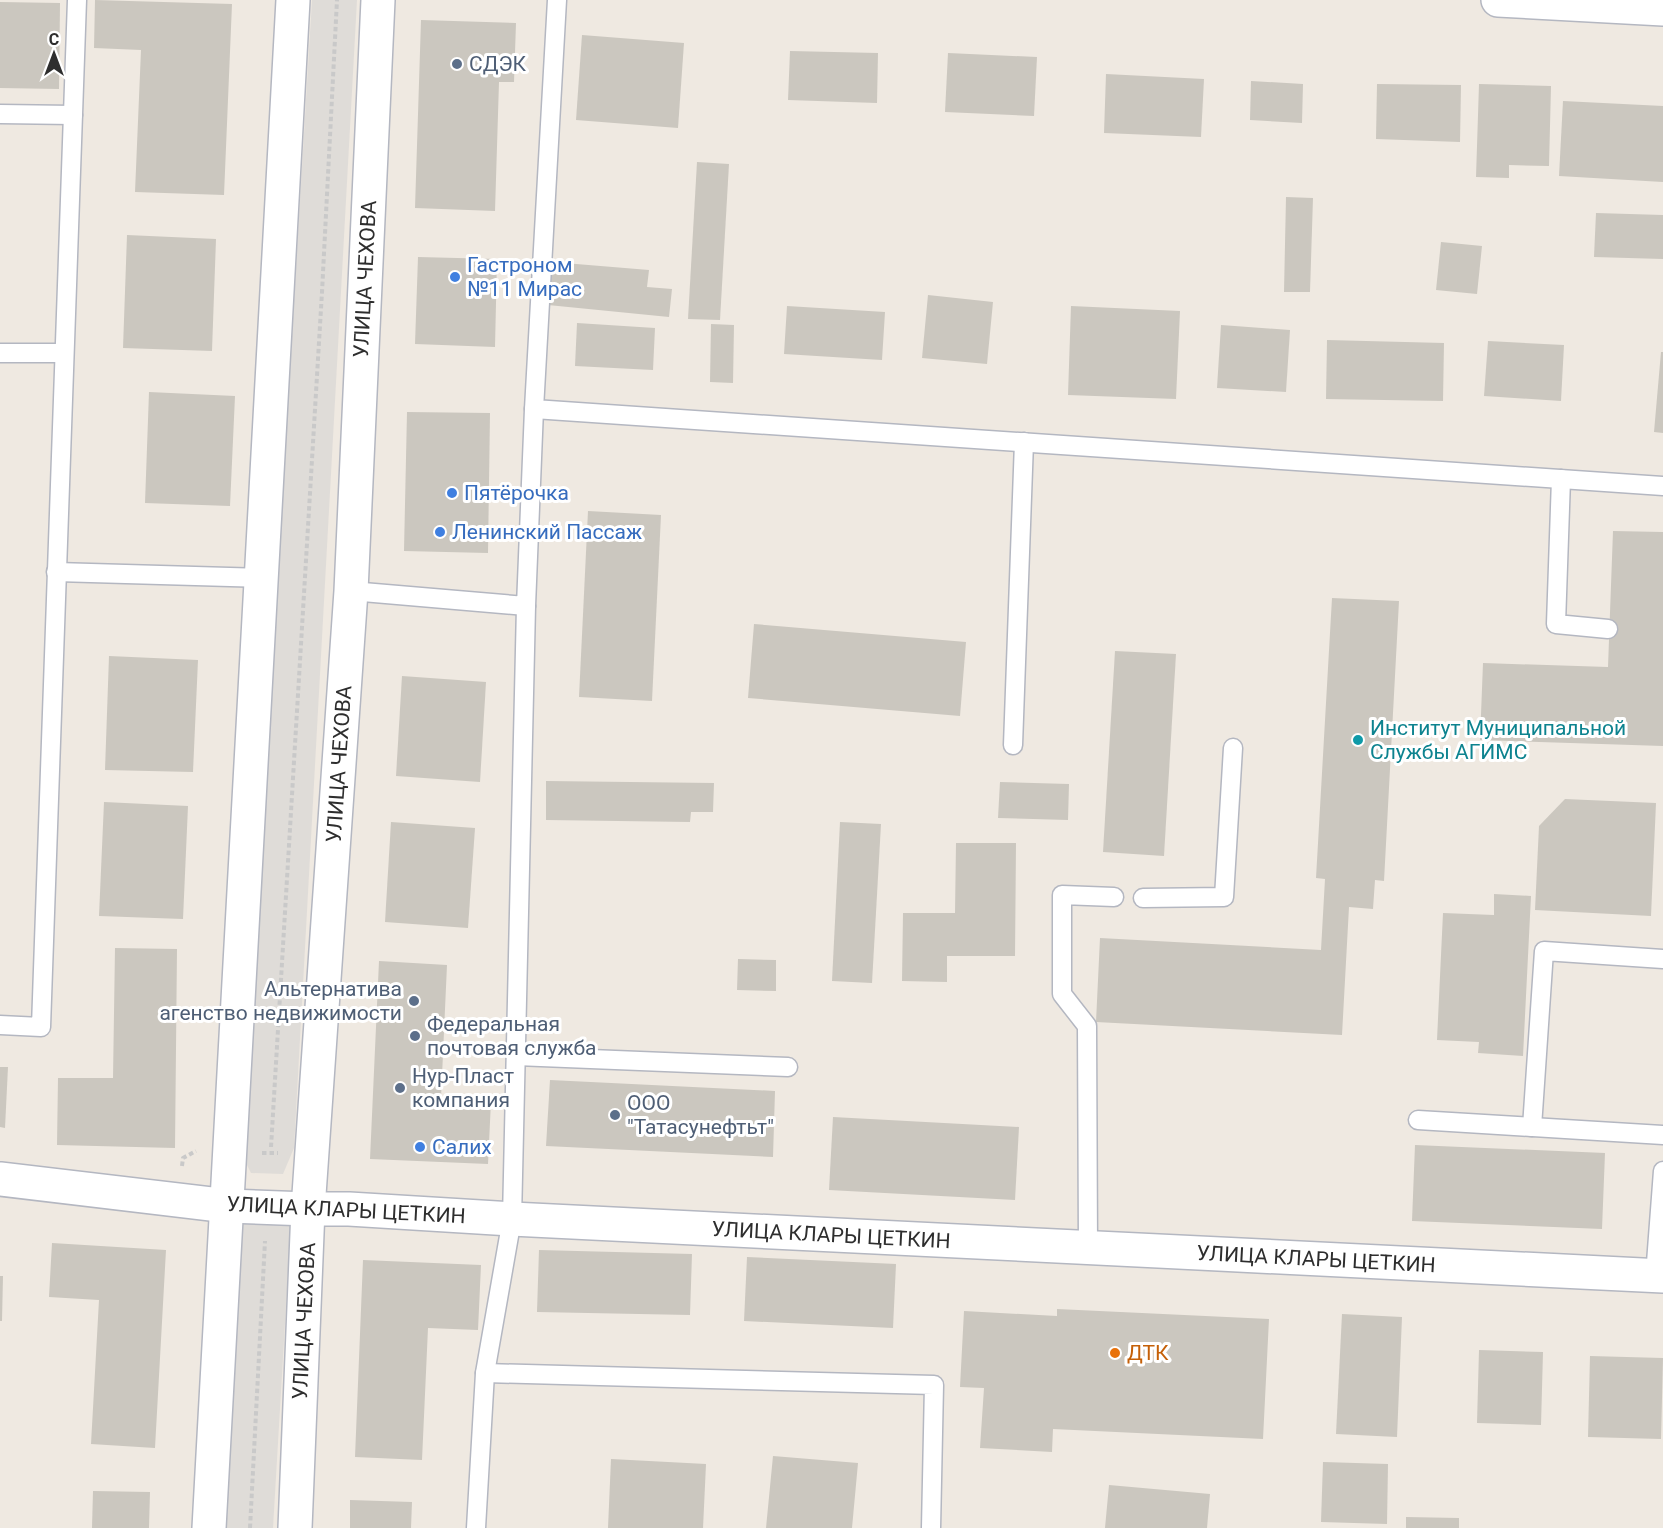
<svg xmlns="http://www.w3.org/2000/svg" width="1663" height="1528" font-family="Roboto,sans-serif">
  <rect width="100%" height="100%" fill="#efe9e1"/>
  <g fill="#dfdcd8">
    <polygon points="312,0 357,0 294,1148 283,1174 251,1173 244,1159 244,1139"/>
    <polygon points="240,1218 291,1221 273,1528 224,1528"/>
  </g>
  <g fill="#cbc7bf">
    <polygon points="95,0 232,4 224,195 135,192 141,50 94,48"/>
    <polygon points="0,2 60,3 59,89 0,88"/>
    <polygon points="421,20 516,23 514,82 499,82 495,211 415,208"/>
    <polygon points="582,35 684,43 678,128 576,120"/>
    <polygon points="790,51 878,53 877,103 788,100"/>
    <polygon points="948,53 1037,57 1034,116 945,112"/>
    <polygon points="1106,74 1204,79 1201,137 1104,133"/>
    <polygon points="1251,81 1303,84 1302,123 1250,120"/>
    <polygon points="1377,84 1461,85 1460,142 1376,139"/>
    <polygon points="1479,84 1551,86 1549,166 1509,165 1509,178 1476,177"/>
    <polygon points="1563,101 1663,106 1663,182 1559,176"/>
    <polygon points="697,162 729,164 720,320 688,319"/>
    <polygon points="1286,197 1313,198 1310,292 1284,292"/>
    <polygon points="1596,213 1663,215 1663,259 1594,257"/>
    <polygon points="127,235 216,239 212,351 123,348"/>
    <polygon points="1441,242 1482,246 1477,294 1436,290"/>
    <polygon points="418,257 497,259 495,347 415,344"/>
    <polygon points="552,262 649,270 647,287 672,289 669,317 548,305"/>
    <polygon points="928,295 993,302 987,364 922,358"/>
    <polygon points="787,306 885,312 882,360 784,354"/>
    <polygon points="1071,306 1180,311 1176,399 1068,395"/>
    <polygon points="577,323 655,328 653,370 575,366"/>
    <polygon points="711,324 734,325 733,383 710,382"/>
    <polygon points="1221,325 1290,330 1286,392 1217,388"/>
    <polygon points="1327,340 1444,343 1443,401 1326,399"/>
    <polygon points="1488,341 1564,345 1561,401 1484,396"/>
    <polygon points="1661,352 1663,352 1663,433 1654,432"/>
    <polygon points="149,392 235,396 230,506 145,503"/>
    <polygon points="407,412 490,413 488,553 404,551"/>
    <polygon points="588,511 661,515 652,701 579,697"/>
    <polygon points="1613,531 1663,532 1663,746 1480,740 1483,663 1608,667"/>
    <polygon points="1332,598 1399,601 1384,881 1375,880 1373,909 1349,907 1342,1035 1096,1022 1100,938 1321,950 1325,879 1316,878"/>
    <polygon points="754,624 966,642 960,716 748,698"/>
    <polygon points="1115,651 1176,654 1164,856 1103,852"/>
    <polygon points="109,656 198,660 193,772 105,770"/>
    <polygon points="402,676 486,682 480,782 396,776"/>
    <polygon points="546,781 714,783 713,812 691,812 690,822 546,820"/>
    <polygon points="1000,782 1069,784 1068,820 998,818"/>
    <polygon points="1565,799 1656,803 1651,916 1535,910 1539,826"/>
    <polygon points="104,802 188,806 183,919 99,916"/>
    <polygon points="391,822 475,828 468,928 385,922"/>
    <polygon points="840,822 881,824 872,983 832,981"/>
    <polygon points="956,843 1016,843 1015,956 947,956 947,982 902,981 903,913 955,913"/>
    <polygon points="1494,894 1531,896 1523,1056 1478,1053 1479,1042 1437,1040 1443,913 1494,915"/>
    <polygon points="115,948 177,949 175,1148 57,1145 58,1078 113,1078"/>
    <polygon points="738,959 776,960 776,991 737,990"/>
    <polygon points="379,961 447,965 441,1098 491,1101 488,1164 370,1159"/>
    <polygon points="0,1067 8,1067 5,1128 0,1127"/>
    <polygon points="550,1080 775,1091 773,1157 546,1146"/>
    <polygon points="833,1117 1019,1127 1015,1200 829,1190"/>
    <polygon points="1415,1145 1605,1153 1602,1229 1412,1221"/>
    <polygon points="52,1243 166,1250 155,1448 91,1444 99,1300 49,1297"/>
    <polygon points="539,1250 692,1254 690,1315 537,1312"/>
    <polygon points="747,1257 896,1264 893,1328 744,1321"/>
    <polygon points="363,1260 481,1265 478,1330 428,1328 422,1460 355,1457"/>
    <polygon points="0,1276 3,1276 2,1321 0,1321"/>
    <polygon points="1057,1309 1269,1319 1263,1439 1053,1429 1052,1452 980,1448 984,1388 960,1387 964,1311 1057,1316"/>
    <polygon points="1342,1314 1402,1317 1397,1437 1336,1434"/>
    <polygon points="1479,1350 1543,1352 1541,1425 1477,1423"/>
    <polygon points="1590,1356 1663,1358 1661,1439 1588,1437"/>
    <polygon points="773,1456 858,1463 852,1528 766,1528"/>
    <polygon points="611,1459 706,1464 703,1528 608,1528"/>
    <polygon points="1323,1462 1388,1464 1387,1524 1321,1522"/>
    <polygon points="1109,1485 1210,1494 1207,1528 1105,1528"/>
    <polygon points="93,1491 150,1492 149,1528 92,1528"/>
    <polygon points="350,1500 412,1502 411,1528 350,1528"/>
    <polygon points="1406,1517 1459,1518 1459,1528 1406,1528"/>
  </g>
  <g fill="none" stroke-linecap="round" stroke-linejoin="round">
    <defs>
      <g id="lane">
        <polyline points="557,0 534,409 1663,486"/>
        <polyline points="0,114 73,115"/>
        <polyline points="0,353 64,353"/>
        <polyline points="1561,479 1556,624 1608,629"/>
        <polyline points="56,572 262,578"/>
        <polyline points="351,591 526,606 534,409"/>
        <polyline points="1013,745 1024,442"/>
        <polyline points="1143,898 1224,897 1233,748"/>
        <polyline points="0,1025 41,1027 77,0"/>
        <polyline points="516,1056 788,1067"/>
        <polyline points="1418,1120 1663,1135"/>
        <polyline points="1532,1127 1544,951 1663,959"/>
        <polyline points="1088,1248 1087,1026 1062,994 1062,895 1114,897"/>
        <polyline points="1655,1276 1663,1171"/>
        <polyline points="485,1373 934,1385 931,1528"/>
        <polyline points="476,1528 485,1373 512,1219 526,606"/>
      </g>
      <g id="street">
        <polyline points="0,1179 228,1206"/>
        <polyline points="308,1209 349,1209 512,1219 1663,1276"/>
      </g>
      <g id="secondary">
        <polyline points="1498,0 1663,9"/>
        <polyline points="228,1206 308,1209"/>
        <polyline points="209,1528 293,0"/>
        <polyline points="295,1528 308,1209 351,591 378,0"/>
      </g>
    </defs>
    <use href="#lane" stroke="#b4b7c1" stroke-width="21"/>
    <use href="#street" stroke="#b4b7c1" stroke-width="36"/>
    <use href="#secondary" stroke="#b4b7c1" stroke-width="36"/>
    <g stroke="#c9c9c9" stroke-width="4" stroke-dasharray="4.5 3" stroke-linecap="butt">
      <polyline points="271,1147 322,292 337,0"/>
      <polyline points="262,1153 278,1153"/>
      <polyline points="182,1166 183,1158 196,1151"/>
      <polyline points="250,1528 265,1241"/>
    </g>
    <use href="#lane" stroke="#fff" stroke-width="18"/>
    <use href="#street" stroke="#fff" stroke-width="33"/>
    <use href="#secondary" stroke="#fff" stroke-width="33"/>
  </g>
  <g fill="#5c6f8a" stroke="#fff" stroke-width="2">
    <circle cx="457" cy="64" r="6"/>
    <circle cx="414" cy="1001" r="6"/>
    <circle cx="415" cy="1036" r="6"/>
    <circle cx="400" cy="1088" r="6"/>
    <circle cx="615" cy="1115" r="6"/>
  </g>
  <g fill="#3f7fe0" stroke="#fff" stroke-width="2">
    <circle cx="455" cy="277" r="6"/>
    <circle cx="452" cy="493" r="6"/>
    <circle cx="440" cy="532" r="6"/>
    <circle cx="420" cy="1147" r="6"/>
  </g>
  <circle fill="#0f9aa8" stroke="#fff" stroke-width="2" cx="1358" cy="740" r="6"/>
  <circle fill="#e8710a" stroke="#fff" stroke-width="2" cx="1115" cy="1353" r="6"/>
  <g text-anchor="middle" stroke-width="6" stroke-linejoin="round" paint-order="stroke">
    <g font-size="21" fill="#4e5e75" stroke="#fff" text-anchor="start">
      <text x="469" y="71">СДЭК</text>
      <text x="402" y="996" text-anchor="end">Альтернатива<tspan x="402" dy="24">агенство недвижимости</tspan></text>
      <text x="427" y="1031">Федеральная<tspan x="427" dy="24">почтовая служба</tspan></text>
      <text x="412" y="1083">Нур-Пласт<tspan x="412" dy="24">компания</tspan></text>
      <text x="627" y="1110">ООО<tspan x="627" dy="24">"Татасунефтьт"</tspan></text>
    </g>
    <g font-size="21" fill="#366cbe" stroke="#fff" text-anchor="start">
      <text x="467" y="272">Гастроном<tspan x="467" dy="24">№11 Мирас</tspan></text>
      <text x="464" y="500">Пятёрочка</text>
      <text x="452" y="539">Ленинский Пассаж</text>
      <text x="432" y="1154">Салих</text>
    </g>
    <g font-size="21" fill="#2e2e2e" stroke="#fff">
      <text transform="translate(365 279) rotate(-87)" y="7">УЛИЦА ЧЕХОВА</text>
      <text transform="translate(339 764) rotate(-86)" y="7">УЛИЦА ЧЕХОВА</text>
      <text transform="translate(346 1210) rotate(3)" y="7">УЛИЦА КЛАРЫ ЦЕТКИН</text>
      <text transform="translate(831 1235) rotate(3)" y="7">УЛИЦА КЛАРЫ ЦЕТКИН</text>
      <text transform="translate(1316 1259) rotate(3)" y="7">УЛИЦА КЛАРЫ ЦЕТКИН</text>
      <text transform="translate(304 1321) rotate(-87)" y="7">УЛИЦА ЧЕХОВА</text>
    </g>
    <g font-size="21" fill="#0d838f" stroke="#fff" text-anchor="start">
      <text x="1370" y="735">Институт Муниципальной<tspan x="1370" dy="24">Службы АГИМС</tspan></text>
    </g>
    <g font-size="21" fill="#c56008" stroke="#fff" text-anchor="start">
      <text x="1127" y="1360">ДТК</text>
    </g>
  </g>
  <g transform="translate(54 54)" stroke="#ffffff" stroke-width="4.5" paint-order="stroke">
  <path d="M0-4.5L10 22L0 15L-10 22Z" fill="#2e2e2e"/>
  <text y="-9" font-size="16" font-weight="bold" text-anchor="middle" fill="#2e2e2e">С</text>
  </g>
</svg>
